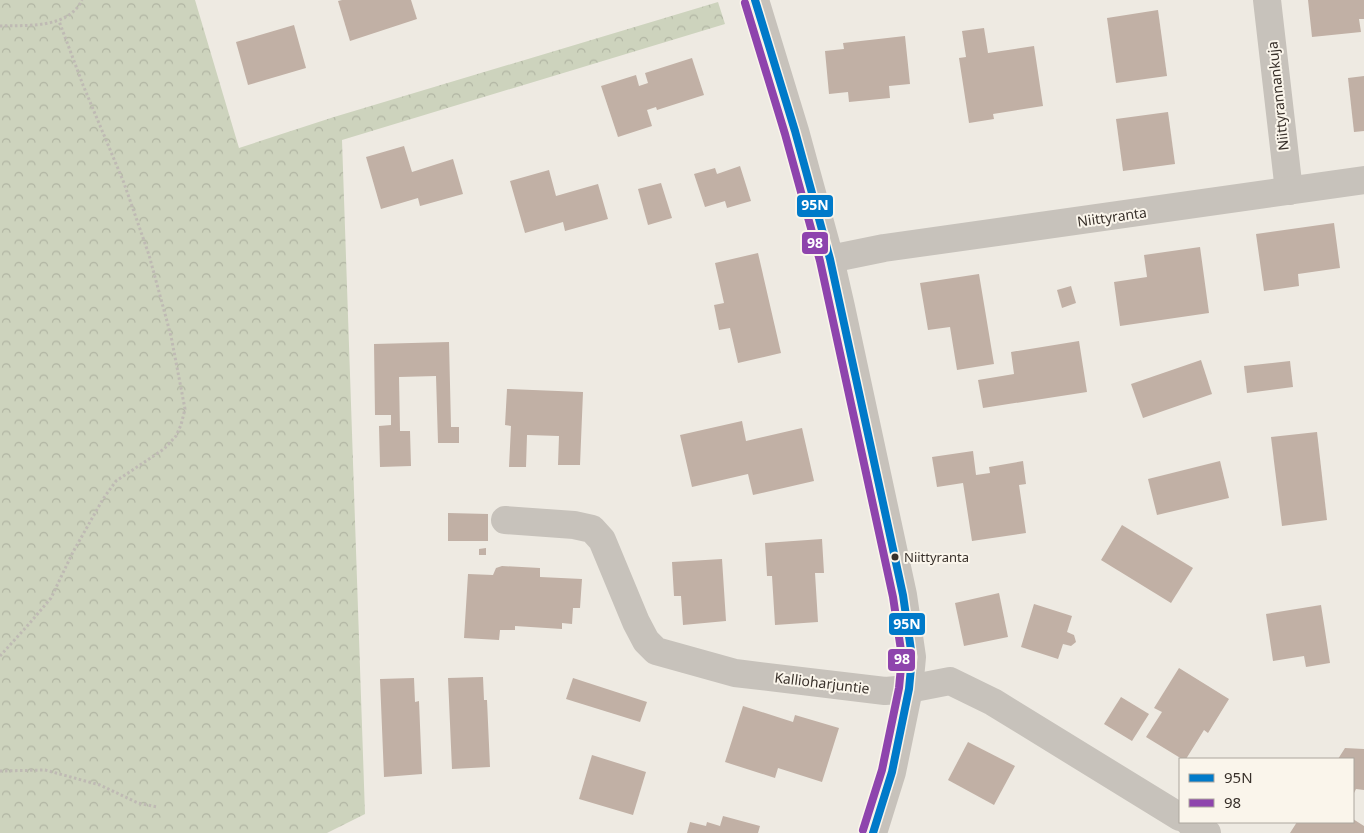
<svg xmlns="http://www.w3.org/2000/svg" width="1364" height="833" font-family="'Noto Sans',sans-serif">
  <defs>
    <pattern id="forest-crowns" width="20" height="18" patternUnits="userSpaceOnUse" patternTransform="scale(1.25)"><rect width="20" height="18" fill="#cdd3bd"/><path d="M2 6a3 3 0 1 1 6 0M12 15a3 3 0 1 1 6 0" fill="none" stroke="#b1b5a3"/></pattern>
  </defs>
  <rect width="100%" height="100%" fill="#eeeae2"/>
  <polygon fill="url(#forest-crowns)" points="0,0 195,0 239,148 334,117 718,2 725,24 342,140 365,814 327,833 0,833"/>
  <g fill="#c1b0a5">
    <polygon points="342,0 411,0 417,19 350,41 338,1"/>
    <polygon points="1308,0 1364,0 1364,19 1359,19 1361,32 1312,37"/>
    <polygon points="1158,10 1167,76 1116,83 1107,18"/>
    <polygon points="294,25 306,68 248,85 236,42"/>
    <polygon points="984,28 988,53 1034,46 1043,106 993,114 994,119 969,123 959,58 966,57 962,31"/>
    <polygon points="905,36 910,84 889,86 890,98 849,102 848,92 829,94 825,51 844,49 843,43"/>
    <polygon points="692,58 704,95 657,110 656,107 647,110 652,126 618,137 601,86 636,75 639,86 648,83 645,73"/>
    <polygon points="1364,76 1364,131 1354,132 1348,78"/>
    <polygon points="1168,112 1175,164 1123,171 1116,119"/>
    <polygon points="404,146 412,172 453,159 463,194 420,206 418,198 381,209 366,157"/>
    <polygon points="740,166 751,201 727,208 725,201 705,207 694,174 715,168 717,174"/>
    <polygon points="549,170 556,196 598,184 608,219 565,231 563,222 525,233 510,181"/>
    <polygon points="661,183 672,218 648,225 638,189"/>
    <polygon points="1334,223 1340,268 1298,274 1299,286 1264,291 1256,234"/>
    <polygon points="1200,247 1209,313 1120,326 1114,282 1147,277 1144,255"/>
    <polygon points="758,253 781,353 738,363 730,328 719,330 714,305 724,303 715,263"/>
    <polygon points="979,274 994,364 957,370 950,327 928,330 920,283"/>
    <polygon points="1071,286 1076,303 1062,308 1057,290"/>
    <polygon points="1079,341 1087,392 983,408 978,380 1014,374 1011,352"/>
    <polygon points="449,342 451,427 459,427 459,443 438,443 436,376 399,377 400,431 410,431 411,466 380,467 379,426 391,425 391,415 375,415 374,344"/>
    <polygon points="1201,360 1212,394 1143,418 1131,384"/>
    <polygon points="1290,361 1293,387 1247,393 1244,366"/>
    <polygon points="507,389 583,392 580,465 558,465 559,436 527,435 526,467 509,467 511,426 505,425"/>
    <polygon points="742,421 746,441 802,428 814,481 753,495 748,474 692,487 680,435"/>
    <polygon points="1317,432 1327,520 1282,526 1271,437"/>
    <polygon points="973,451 976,475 990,473 989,467 1023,461 1026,484 1019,485 1026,533 972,541 963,483 937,487 932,457"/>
    <polygon points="1220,461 1229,498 1157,515 1148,479"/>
    <polygon points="448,513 488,514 488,541 448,541"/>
    <polygon points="1122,525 1193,568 1171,603 1101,560"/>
    <polygon points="822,539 824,573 815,573 818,622 775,625 772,576 767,576 765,543"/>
    <polygon points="486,548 486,555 479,555 479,549"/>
    <polygon points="722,559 726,621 683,625 681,596 674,596 672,562"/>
    <polygon points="502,566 540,568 540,577 582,579 580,608 573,608 572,624 562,623 562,629 515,626 515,630 500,630 499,640 464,638 468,574 493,575 496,568"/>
    <polygon points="999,593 1008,637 964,646 955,603"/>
    <polygon points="1034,604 1072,616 1067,632 1074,635 1076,642 1071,646 1063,644 1058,659 1021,647"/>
    <polygon points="1321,605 1330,663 1306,667 1304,656 1273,661 1266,614"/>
    <polygon points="1179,668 1229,699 1208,733 1204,730 1186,759 1182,759 1146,737 1162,712 1154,708"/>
    <polygon points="483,677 484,700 487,700 490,767 452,769 448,678"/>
    <polygon points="414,678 415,702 419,701 422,774 384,777 380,679"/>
    <polygon points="573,678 647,702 640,722 566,699"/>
    <polygon points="1121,697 1149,714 1132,741 1104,724"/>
    <polygon points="743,706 793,722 795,715 839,728 822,782 778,768 775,778 725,762"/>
    <polygon points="968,742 1015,766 994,805 948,780"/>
    <polygon points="1345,748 1364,749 1364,790 1356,789 1353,795 1353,759 1338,759"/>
    <polygon points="592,755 646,772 633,815 579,799"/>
    <polygon points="723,816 760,826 758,833 687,833 690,822 706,826 707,822 720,826"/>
    <polygon points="1353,819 1364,826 1364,833 1290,833 1297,822 1353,822"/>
  </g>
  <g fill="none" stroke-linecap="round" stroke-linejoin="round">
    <g stroke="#bfbab4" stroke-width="3" stroke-dasharray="2.5 2.5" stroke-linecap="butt">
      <path d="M0,26C27,25 68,29 82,0"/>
      <polyline points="0,656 29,624 51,598 73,552 103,499 116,481 164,449 176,436 181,425 185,409 171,336 149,255 124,183 83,85 59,21"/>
      <polyline points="0,771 45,770 100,785 138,803 157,807"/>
    </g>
    <g stroke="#c7c2bb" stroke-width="28">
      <polyline points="755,0 795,131 830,259 841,307 903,595 912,657 909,689 892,772 873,833"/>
      <polyline points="1267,0 1289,191"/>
      <polyline points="830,259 884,248 1364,180"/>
      <polyline points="505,520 574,525 592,529 602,540 636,622 646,641 656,651 735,673 885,691 909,689 950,681 993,702 1180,817"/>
      <polyline points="1189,822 1207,833"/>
    </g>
    <defs>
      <polyline id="bus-1" points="755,0 795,131 830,259 903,595 912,657 909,689 892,772 873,833"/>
      <polyline id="bus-2" points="745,3 785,134 820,261 893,597 902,657 899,688 882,770 863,830"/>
    </defs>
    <use href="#bus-1" stroke="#faf5eb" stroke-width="11"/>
    <use href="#bus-2" stroke="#faf5eb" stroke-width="11"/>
    <use href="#bus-1" stroke="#007ac9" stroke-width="8"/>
    <use href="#bus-2" stroke="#8e44ad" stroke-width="8"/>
  </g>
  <circle fill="#38302a" stroke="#faf5eb" stroke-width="2" cx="895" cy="557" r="4.5"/>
  <g text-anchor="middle" stroke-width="4" stroke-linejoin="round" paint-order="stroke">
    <g font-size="13" fill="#38302a" stroke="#faf5eb" text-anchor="start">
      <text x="904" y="562">Niittyranta</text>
    </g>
    <g font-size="14" fill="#38302a" stroke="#faf5eb">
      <text transform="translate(1278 96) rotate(-96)" y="5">Niittyrannankuja</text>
      <text transform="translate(1112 217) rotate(-8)" y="5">Niittyranta</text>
      <text transform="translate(822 683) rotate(7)" y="5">Kallioharjuntie</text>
    </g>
  </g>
  <g stroke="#faf5eb" stroke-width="2">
    <rect x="796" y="194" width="38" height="24" rx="5" fill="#007ac9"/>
    <rect x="801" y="231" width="28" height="24" rx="5" fill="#8e44ad"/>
    <rect x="888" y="612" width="38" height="24" rx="5" fill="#007ac9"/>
    <rect x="887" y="648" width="29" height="24" rx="5" fill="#8e44ad"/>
  </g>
  <g font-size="14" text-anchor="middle" font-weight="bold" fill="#fff">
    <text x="815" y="210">95N</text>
    <text x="815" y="248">98</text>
    <text x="907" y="629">95N</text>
    <text x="902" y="664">98</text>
  </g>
  <rect x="1179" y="758" width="175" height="65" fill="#faf5eb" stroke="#aca69e"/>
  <rect x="1189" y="774" width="25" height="8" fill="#007ac9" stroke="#aca69e"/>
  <text x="1224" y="783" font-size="15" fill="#38302a">95N</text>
  <rect x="1189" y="799" width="25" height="8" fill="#8e44ad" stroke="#aca69e"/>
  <text x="1224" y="808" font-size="15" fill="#38302a">98</text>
</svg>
